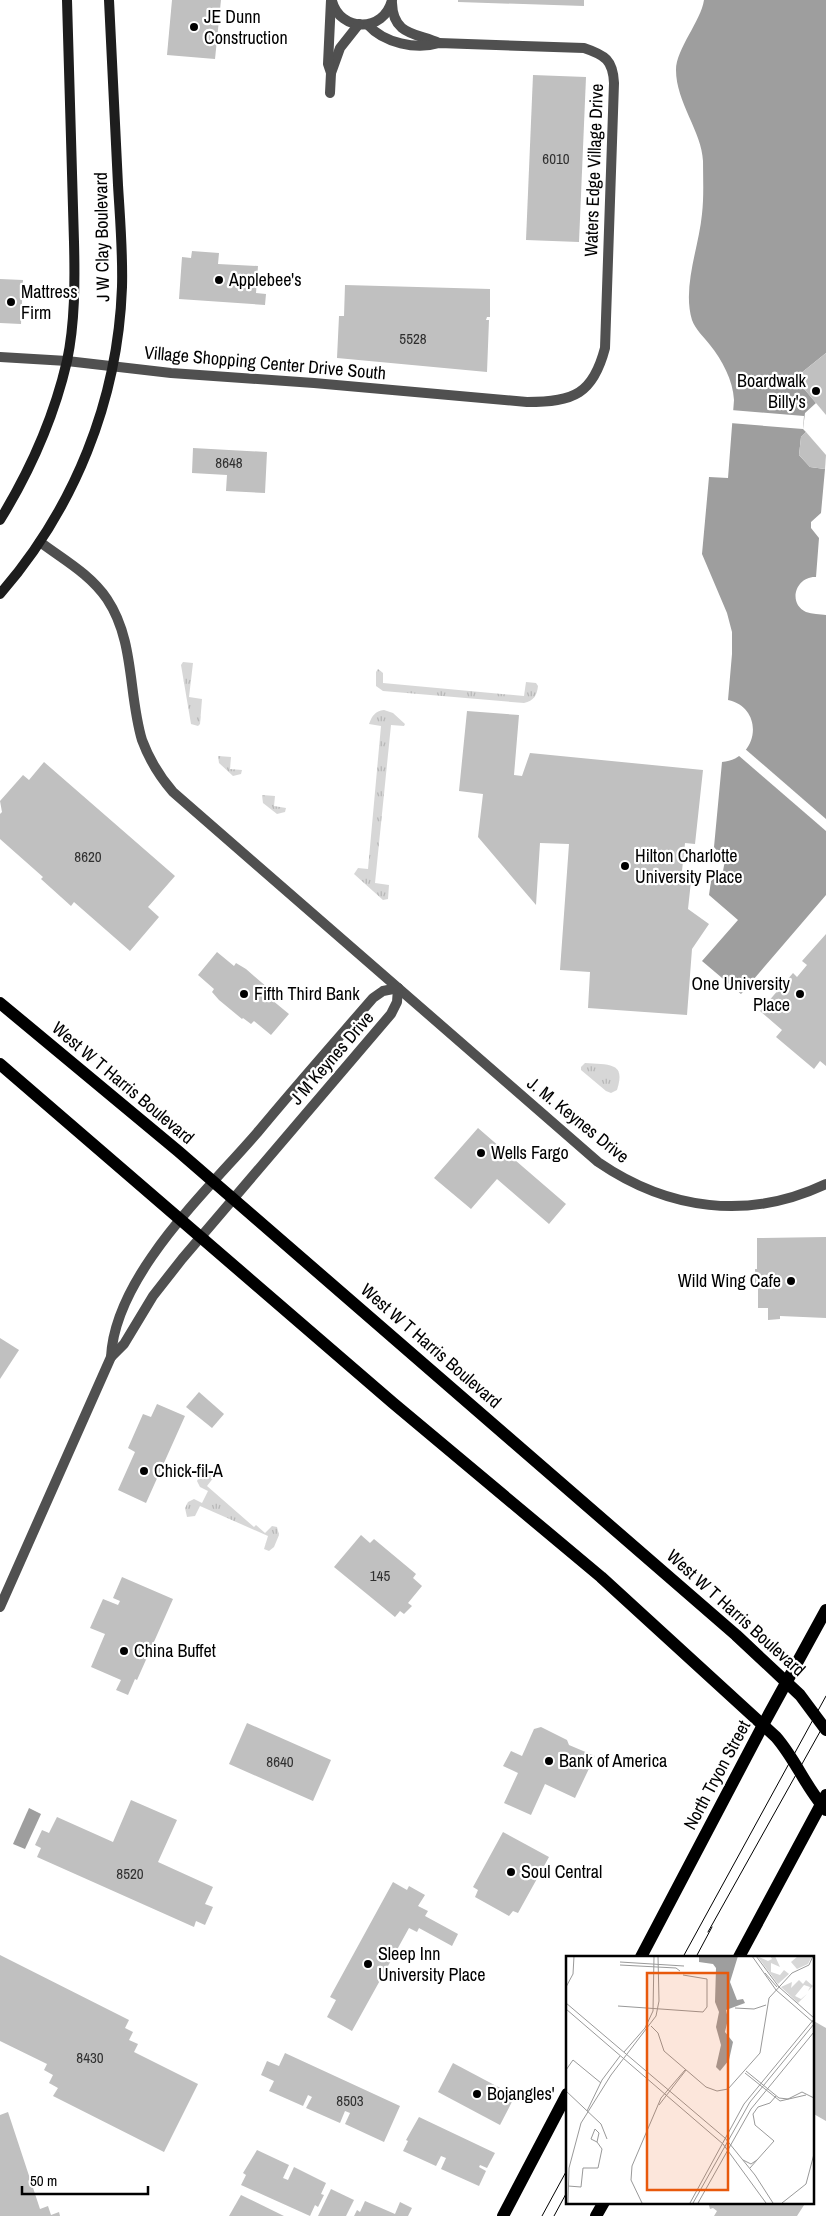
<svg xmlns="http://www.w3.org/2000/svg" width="826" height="2216" font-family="'Archivo Narrow',sans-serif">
  <defs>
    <pattern id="grass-tufts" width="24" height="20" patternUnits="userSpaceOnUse" patternTransform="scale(1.25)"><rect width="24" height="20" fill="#d7d7d7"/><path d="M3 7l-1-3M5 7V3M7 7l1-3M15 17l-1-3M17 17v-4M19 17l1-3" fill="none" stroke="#b7b7b7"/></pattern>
  </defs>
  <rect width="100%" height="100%" fill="#fff"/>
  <g fill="url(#grass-tufts)">
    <polygon points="183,662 193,663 189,697 202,699 200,724 198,726 191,724 181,665"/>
    <path d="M378,669L383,673V683L524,696L526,682L536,683L538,686C537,695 534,701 524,703L383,691L376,686V672Z"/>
    <path d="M384,710L393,713L405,724L404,726L391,725L375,883L389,885L388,899L383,900L354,874L358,868L368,869L381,726L369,724C372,716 375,711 384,710Z"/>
    <polygon points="218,756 231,757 230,769 242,770 241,774 233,776 219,763"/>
    <polygon points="262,795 275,796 274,806 286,808 285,812 277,814 263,803"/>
    <path d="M585,1063C607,1065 627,1061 617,1090L611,1093L606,1091L581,1070V1067Z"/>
    <polygon points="211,1471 214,1477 207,1486 254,1527 256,1525 265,1533 272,1526 277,1527 279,1535 274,1547 269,1551 264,1549 268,1536 200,1506 195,1516 187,1517 185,1508 188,1502 194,1499 202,1503 208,1491 200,1487 197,1481 200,1475"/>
  </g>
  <g fill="#9e9e9e">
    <path d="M704,0H826V353L795,378L816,403L805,413L803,429L806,432L801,437L799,455L810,467L825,469L821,513L811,522V528L819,538L816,577C796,576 787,603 806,612C812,614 820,614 826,615V895L741,994L702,961L738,920L709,895L711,881L723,871L725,860L714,847L722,762C759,759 765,708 728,700L732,654V632L727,613L702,554L709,477L728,478L734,400C733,380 722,360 710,345C704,337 695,329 692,320C682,287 699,247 702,214C704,197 703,178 703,161C702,132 676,102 676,70C676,49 701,21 704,0Z"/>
    <polygon points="29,1808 41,1814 25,1849 13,1844"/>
  </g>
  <g fill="#fff">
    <polygon points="731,410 804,416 803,429 730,423"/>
    <polygon points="744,748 826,819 826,831 738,755"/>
  </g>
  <g fill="#c0c0c0">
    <polygon points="172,0 221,0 215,59 167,55"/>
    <polygon points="458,0 584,0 584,6 458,2"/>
    <polygon points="533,75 586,77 579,242 526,240"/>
    <polygon points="192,251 219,253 218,264 258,266 256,293 266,294 265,305 179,299 182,257 191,258"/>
    <polygon points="0,279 23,280 21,324 0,323"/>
    <polygon points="345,285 490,289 490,317 487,317 486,320 489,320 487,372 337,358 339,316 344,316"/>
    <polygon points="826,353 826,415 795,378"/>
    <polygon points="806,432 826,455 825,469 810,467 799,455 801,437"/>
    <polygon points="193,448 267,452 265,493 226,491 227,475 192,473"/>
    <polygon points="467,711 519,715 514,775 522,776 530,753 703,770 695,844 685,843 682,871 692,872 688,909 709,924 692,949 687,1015 588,1008 590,972 560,970 569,844 540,843 536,905 478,837 483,794 459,791"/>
    <polygon points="44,762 175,876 148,907 159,917 130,951 74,902 71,906 41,879 43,877 0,839 0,814 2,812 0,801 23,775 29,780"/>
    <polygon points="826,934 826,1066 820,1061 814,1069 776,1037 782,1030 760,1011 793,973 797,977 807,965 802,961"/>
    <polygon points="217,952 234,966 236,963 246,969 268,988 267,989 276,996 272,1000 289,1014 271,1035 254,1021 251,1024 243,1018 242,1019 219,1000 212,992 214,989 198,975"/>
    <polygon points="478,1128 566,1204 549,1224 497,1179 471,1209 434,1178"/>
    <polygon points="826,1237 826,1318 780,1316 780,1319 768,1320 768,1308 758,1308 758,1286 755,1286 755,1269 757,1269 757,1238"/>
    <polygon points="0,1338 19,1350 0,1379"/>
    <polygon points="199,1392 224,1414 212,1428 186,1407"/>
    <polygon points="157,1404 185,1416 146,1503 118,1490 135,1452 128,1448 143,1414 151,1417"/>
    <polygon points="361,1535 370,1543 374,1539 416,1574 413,1578 422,1586 408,1603 412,1606 404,1614 400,1611 395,1617 334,1567"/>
    <polygon points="122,1577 173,1599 137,1680 135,1679 128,1695 116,1690 121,1680 91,1667 105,1634 90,1628 103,1599 118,1605 120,1601 113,1598"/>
    <polygon points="247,1723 331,1760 313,1801 229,1764"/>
    <polygon points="541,1727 567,1740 569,1745 595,1756 575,1798 545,1784 531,1815 504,1803 518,1773 503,1766 511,1751 522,1756 534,1729"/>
    <polygon points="131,1800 177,1820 158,1862 213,1887 205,1904 213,1907 205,1925 196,1921 194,1927 37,1857 41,1848 35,1845 42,1830 49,1833 57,1817 113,1842"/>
    <polygon points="503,1832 549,1857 518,1913 513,1911 509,1916 475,1897 478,1890 473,1887"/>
    <polygon points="393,1882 407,1890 409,1886 425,1895 418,1906 428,1911 425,1916 458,1934 452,1946 419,1928 417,1932 409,1928 352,2031 327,2017 336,2000 330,1997"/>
    <polygon points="0,1955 129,2020 125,2028 133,2032 129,2040 138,2044 134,2052 198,2084 164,2152 53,2096 58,2088 49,2083 53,2075 44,2070 47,2064 0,2041"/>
    <polygon points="812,2020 826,2028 826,2121 812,2113"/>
    <polygon points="285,2053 400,2106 384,2142 345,2124 350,2113 345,2111 340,2123 306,2108 312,2097 308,2095 303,2106 269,2091 274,2081 261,2075 267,2061 279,2066"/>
    <polygon points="453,2063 515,2096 500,2125 438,2092"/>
    <polygon points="8,2112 40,2209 48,2206 51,2215 59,2212 60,2216 0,2216 0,2115"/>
    <polygon points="419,2117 495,2153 487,2168 480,2165 479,2167 486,2171 479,2186 441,2169 446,2158 441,2156 436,2166 403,2151 408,2141 406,2140"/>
    <polygon points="257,2150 289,2165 283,2178 288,2180 294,2167 326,2183 321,2194 324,2195 318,2207 315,2205 310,2216 241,2185 246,2175 243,2173"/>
    <polygon points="331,2189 354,2200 346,2216 318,2216"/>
    <polygon points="241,2195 284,2216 229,2216"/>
    <polygon points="365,2201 395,2214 400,2202 412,2208 408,2216 354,2216 357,2210 360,2212"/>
    <polygon points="708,2202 806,2202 797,2216 714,2216 717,2211 713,2208 710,2209"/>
  </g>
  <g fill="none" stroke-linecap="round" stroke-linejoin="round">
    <g stroke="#505050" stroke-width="10">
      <path d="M332,1C340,32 384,33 392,0"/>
      <path d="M392,3C393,36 417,33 439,43"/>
      <polyline points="331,73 340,48 359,24"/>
      <polyline points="330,93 331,73 328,64 331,0"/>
      <path d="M0,357L67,361L171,373L314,383L527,402C574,402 593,394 605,348L614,83C613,60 605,55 584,48L439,43C416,50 384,43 368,25"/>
      <path d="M40,542C64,560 90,574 107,599C135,641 128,693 142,740C149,759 160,777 173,792L598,1162C668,1210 748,1221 826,1184"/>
      <polyline points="111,1357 124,1344 153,1296 182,1259 391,1014 397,1002 398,988"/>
      <path d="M0,1607L111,1357C115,1276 206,1192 257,1133C295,1087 334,1043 373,998L383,991L398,988"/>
    </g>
    <g stroke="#1d1d1d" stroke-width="10">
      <path d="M0,520C30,471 54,417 67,361C75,323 75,281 74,242L67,0"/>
      <path d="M0,594C74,509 118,401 122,287C123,253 120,219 118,185C115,123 112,62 109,0"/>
    </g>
    <g stroke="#000" stroke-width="12">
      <polyline points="0,1003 178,1151 736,1635 800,1695 826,1730"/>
      <path d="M0,1064L393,1403L601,1577L776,1737C796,1760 806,1788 826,1810"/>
      <polyline points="641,1957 763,1725 826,1610"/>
      <polyline points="739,1957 826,1795"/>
      <polyline points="503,2216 567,2094"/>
      <polyline points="596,2216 604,2202"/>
    </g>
    <g stroke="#000" stroke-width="1">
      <polyline points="708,1932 826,1721"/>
      <polyline points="683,1957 826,1696"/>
      <polyline points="696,1957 712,1927"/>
      <polyline points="542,2216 567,2170"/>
      <polyline points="554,2216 567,2192"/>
    </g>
  </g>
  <g fill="#000" stroke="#fff" stroke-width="2">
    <circle cx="194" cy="27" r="5"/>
    <circle cx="219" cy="280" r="5"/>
    <circle cx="11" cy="302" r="5"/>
    <circle cx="816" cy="391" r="5"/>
    <circle cx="625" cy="866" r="5"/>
    <circle cx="244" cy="994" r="5"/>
    <circle cx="800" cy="994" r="5"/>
    <circle cx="481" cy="1153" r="5"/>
    <circle cx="791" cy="1281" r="5"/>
    <circle cx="144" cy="1471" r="5"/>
    <circle cx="124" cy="1651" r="5"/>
    <circle cx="549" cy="1761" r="5"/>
    <circle cx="511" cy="1872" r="5"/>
    <circle cx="368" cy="1964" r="5"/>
    <circle cx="477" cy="2094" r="5"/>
  </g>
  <g text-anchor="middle" stroke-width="4.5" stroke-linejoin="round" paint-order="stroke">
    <g font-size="15" fill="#303030">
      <text x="556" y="164">6010</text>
      <text x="413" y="344">5528</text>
      <text x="229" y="468">8648</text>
      <text x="88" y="862">8620</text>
      <text x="380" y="1581">145</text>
      <text x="280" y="1767">8640</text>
      <text x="130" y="1879">8520</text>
      <text x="90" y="2063">8430</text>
      <text x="350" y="2106">8503</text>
    </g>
    <g font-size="18" fill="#000" stroke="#fff" text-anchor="start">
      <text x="204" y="23">JE Dunn<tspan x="204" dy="21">Construction</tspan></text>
      <text x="229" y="286">Applebee's</text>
      <text x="21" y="298">Mattress<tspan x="21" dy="21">Firm</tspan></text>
      <text x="806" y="387" text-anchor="end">Boardwalk<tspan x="806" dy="21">Billy's</tspan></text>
      <text x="635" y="862">Hilton Charlotte<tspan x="635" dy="21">University Place</tspan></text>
      <text x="790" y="990" text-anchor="end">One University<tspan x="790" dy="21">Place</tspan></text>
      <text x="254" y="1000">Fifth Third Bank</text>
      <text x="491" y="1159">Wells Fargo</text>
      <text x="781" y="1287" text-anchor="end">Wild Wing Cafe</text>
      <text x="154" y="1477">Chick-fil-A</text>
      <text x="134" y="1657">China Buffet</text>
      <text x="559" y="1767">Bank of America</text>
      <text x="521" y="1878">Soul Central</text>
      <text x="378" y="1960">Sleep Inn<tspan x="378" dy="21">University Place</tspan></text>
      <text x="487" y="2100">Bojangles'</text>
    </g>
    <g font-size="18" fill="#000" stroke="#fff">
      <text transform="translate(594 170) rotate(-88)" y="6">Waters Edge Village Drive</text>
      <text transform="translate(102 237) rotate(-91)" y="6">J W Clay Boulevard</text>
      <text transform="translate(265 363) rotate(5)" y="6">Village Shopping Center Drive South</text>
      <text transform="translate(332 1058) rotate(-49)" y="6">J M Keynes Drive</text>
      <text transform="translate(123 1083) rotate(40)" y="6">West W T Harris Boulevard</text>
      <text transform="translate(578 1120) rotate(39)" y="6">J. M. Keynes Drive</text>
      <text transform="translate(431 1346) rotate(41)" y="6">West W T Harris Boulevard</text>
      <text transform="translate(736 1613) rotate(42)" y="6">West W T Harris Boulevard</text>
      <text transform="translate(717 1775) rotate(-62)" y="6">North Tryon Street</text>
    </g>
  </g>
  <g transform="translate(566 1956)">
    <rect width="248" height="248" fill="#fff"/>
    <path d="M191,0L202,5L206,3L204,0H209L214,11L205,7V16L214,19L218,14L223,18L212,28ZM233,24L237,28L240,24L247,30L242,35L244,31L238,29L229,40L235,43L241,38L232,47L215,31L226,26L225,32Z" fill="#d7d7d7"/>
    <path d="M232,0H246L242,8L231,13L225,6Z" fill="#d7d7d7"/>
    <path d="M133,0H172L164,26L171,44L177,43L179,47L160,54L162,63L159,76L167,86L163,104L154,115L150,111L155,89L150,71L153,56L149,46L150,12L147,8L133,6Z" fill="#9e9e9e"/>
    <path fill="none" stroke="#999" stroke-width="1" d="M186,0L210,34L248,67M190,0L213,31L248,62M54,6L118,10M54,9L110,12L114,15M199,17L211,31M0,31L7,18L8,0M0,47L159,182L189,219L207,247M52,50L137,56L141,51V23L117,19M169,52L188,53L200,49M0,53L157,188L200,247M85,70L92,77L98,95L140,131L151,135L162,133L194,97L203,42L226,17L243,9L247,0M58,96L79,72L87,55L88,0M0,114L7,104L35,127M180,115L213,142L222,143L236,136L248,142M179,117L214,145L240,139M0,135L35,168L41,183M93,149L120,114M21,155L36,124L54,100M177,204L185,208L191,204L184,212M191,204L208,185L189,169L187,158L192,151L204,147L210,140M2,230L15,231L17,212H32L36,193L31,186L33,177L29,173L25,183L31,186M2,247L3,212L15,167L45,119L90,60L93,45L92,0M76,247L65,224L66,210L95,142L119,114M124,247L178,148L248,63M127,247L184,146L248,68M132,247L185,153L248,76M216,247L240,228L248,198"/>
    <path fill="#e8590c" fill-opacity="0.15" stroke="#e8590c" stroke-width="2.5" d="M81,17H162V234H81Z"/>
    <rect width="248" height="248" fill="none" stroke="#000" stroke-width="2.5"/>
  </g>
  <path d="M22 2186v8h126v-8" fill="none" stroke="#000000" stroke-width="2.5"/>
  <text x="30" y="2186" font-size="15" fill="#000000" stroke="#ffffff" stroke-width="4" paint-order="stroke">50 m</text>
</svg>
